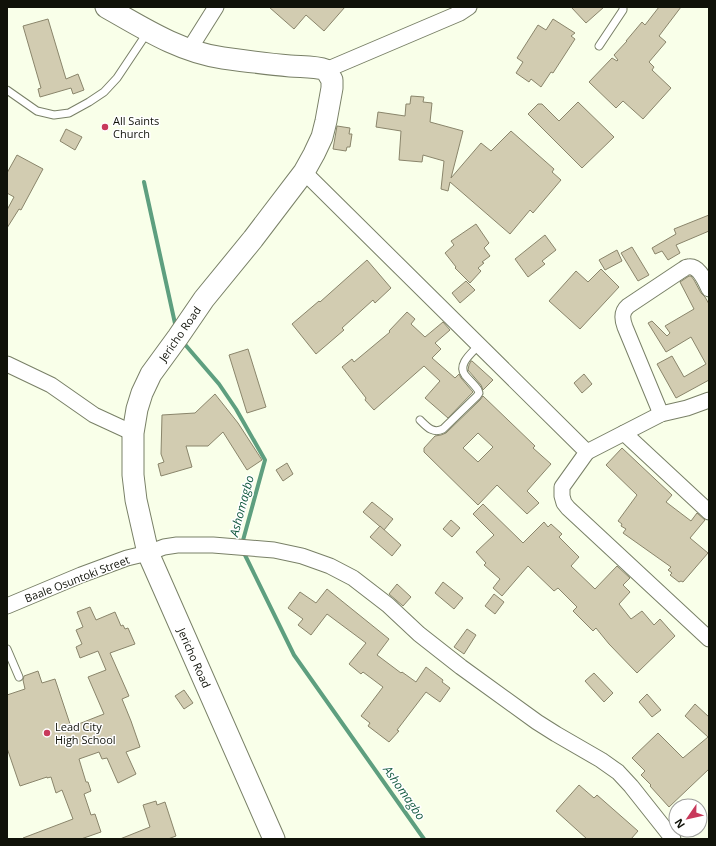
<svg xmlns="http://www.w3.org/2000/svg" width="716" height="846" font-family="'Open Sans',sans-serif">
  <rect width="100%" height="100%" fill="#f9ffe9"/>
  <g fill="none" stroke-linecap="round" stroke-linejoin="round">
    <g stroke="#5e9f7f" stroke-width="4">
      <polyline points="144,182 176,328"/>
      <polyline points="182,341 219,384 236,409 265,460 242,544"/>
      <polyline points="243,551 294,655 424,839"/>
    </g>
  </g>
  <g fill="#d2ccb1" stroke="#8a856b" fill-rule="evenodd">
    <polygon points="269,7 345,7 324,31 306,15 294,29"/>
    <polygon points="571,7 604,7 586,23"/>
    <polygon points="659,7 681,7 659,36 666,42 649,62 654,67 652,70 671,88 643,119 623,101 616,108 589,82 612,58 617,61 618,60 614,55 627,41 626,41 642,22 645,25"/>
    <polygon points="48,19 66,79 78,74 84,90 73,94 71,88 40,97 38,89 41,88 23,26"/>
    <polygon points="553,19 575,33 571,36 575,39 553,73 551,72 541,87 531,79 529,82 516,73 523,62 517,58 538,25 546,30"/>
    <polygon points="411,96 424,97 423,102 432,103 430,122 463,131 451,178 481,143 491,151 511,131 554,169 552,172 561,180 533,213 530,210 510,234 450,182 448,191 441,189 444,161 423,155 422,162 399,160 401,131 376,127 378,112 405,116 406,104 410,104"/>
    <polygon points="578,102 614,137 582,168 528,114 538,104 542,104 559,121"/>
    <polygon points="337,126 350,128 349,134 352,134 350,147 347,147 346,151 333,149"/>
    <polygon points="66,129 82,137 75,150 60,141"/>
    <polygon points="17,155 43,169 21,210 19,209 7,228 7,210 14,197 7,193 7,173"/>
    <polygon points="709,215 709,231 676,245 680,253 668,260 662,251 655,254 652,248 676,234 674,229"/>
    <polygon points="476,224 489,243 484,248 490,256 482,262 484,263 478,268 481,271 470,283 455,268 456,267 445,253 454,245 451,241"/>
    <polygon points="545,235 556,250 542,261 545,264 528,277 515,259"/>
    <polygon points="632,247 649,275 638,281 621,253"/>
    <polygon points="617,250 622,261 605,270 599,260"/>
    <polygon points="367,260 391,288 375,303 373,300 342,328 344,330 316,354 292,324 319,301 320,302"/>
    <polygon points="601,269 619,287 580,329 549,301 576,271 588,282"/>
    <polygon points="689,276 691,276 694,280 701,293 705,297 709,304 709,380 676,398 657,364 672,356 684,377 706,364 691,337 666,352 648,323 652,321 667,336 670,333 665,326 694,309 680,282"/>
    <polygon points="466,281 475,290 460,303 452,293"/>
    <polygon points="407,312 415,319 411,324 425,337 443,322 450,330 435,343 441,349 432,358 455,378 459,374 461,378 473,392 448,418 425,398 440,381 424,366 374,410 365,400 366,398 342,367 352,359 354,362 390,332 389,331"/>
    <polygon points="248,349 266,407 247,413 229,355"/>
    <polygon points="471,361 472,361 493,380 483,390 481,385 468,370 469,365"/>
    <polygon points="584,374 592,384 582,393 574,383"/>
    <polygon points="215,394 238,423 262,460 247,470 223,432 208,446 186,446 192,467 161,476 158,464 164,462 161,454 162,415 195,413"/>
    <path d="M483,396L535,446L533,448L551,464L527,491L539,503L527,514L497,485L478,505L424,452V448L435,436L441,435L446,433L480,400ZM478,433L493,447L478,462L463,448Z"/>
    <polygon points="622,448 672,495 666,502 691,521 697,513 705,520 690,538 708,553 683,582 681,581 679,582 670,575 672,573 668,570 671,567 623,533 626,529 621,526 622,524 618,521 637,495 606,465"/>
    <polygon points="287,463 293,474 283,481 276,470"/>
    <polygon points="372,502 393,519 384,530 363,512"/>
    <polygon points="483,504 523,543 544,522 548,527 551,524 562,534 559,537 579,557 571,566 595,589 617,566 630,578 623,585 630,592 619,604 631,619 642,611 654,625 660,619 675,636 637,673 609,644 596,628 593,631 573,611 577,607 558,588 554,591 528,566 502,596 493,588 500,579 484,565 486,563 476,552 494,535 473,514"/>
    <polygon points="451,520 460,528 452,537 443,529"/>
    <polygon points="380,526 401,545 392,556 370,537"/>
    <polygon points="443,582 463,598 454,609 435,593"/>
    <polygon points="397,584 411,597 403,606 389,594"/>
    <polygon points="327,589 389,639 377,655 401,673 402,672 416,682 426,667 443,680 442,682 450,688 440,702 426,692 397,730 399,731 389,742 368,726 370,723 361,716 383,687 363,672 361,674 349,664 366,643 327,614 311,635 298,625 303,619 288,608 300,592 316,603"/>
    <polygon points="494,594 504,602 495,614 485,606"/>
    <polygon points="90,607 96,620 115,612 121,626 123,625 125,629 128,628 135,644 110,653 129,696 122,699 131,721 139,744 140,747 126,752 136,774 118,783 107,758 102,759 99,752 79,759 86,782 88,782 91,791 84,794 91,815 95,814 101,832 81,839 23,839 23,838 73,819 62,790 56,793 51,777 47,778 47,777 20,786 7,748 7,695 25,689 23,680 24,676 38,671 42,683 55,679 71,727 104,714 88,677 106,670 98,651 80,658 76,647 82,644 76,630 83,627 77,612"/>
    <polygon points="467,629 476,635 464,654 454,647"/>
    <polygon points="594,673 613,693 604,702 585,681"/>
    <polygon points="184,690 193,703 184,709 175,696"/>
    <polygon points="647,694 661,710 652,717 639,702"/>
    <polygon points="695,704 709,717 709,769 669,807 650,786 651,785 641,775 645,771 632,758 658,733 683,758 708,737 685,716"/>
    <polygon points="579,785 594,798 597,795 638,831 631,839 587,839 556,811"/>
    <polygon points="156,801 157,805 165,802 176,836 168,839 120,839 150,827 143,805"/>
  </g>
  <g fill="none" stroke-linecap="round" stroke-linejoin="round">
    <defs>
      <g id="lane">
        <polyline points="599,46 623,10 623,7"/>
        <polyline points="7,90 37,111 54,115 69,113 89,102 104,92 117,78 147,33"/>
        <path d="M420,420C427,427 433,434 443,429L477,396L479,393L478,390C474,384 469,380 465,375C457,364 472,353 479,345"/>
        <polyline points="7,649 19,677"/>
      </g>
      <g id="street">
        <polyline points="189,50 216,7"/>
        <polyline points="326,70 460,13 469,7"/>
        <polyline points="304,172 587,452 562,487 562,496 564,503 568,508 709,639"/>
        <polyline points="7,364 51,385 94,415 133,433"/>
        <path d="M661,414L625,327C622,319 621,312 628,306L682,270C684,269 685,267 688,267C699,265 705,281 709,289"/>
        <polyline points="624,433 709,512"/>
        <polyline points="587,452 661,414 687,408 709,400"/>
        <polyline points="7,606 81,575 127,558 148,553 164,547 177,545 213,545 274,550 302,556 330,566 353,578 388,605 419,634 461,667 537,722 556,734 601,760 618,772 631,786 673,839"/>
      </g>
      <path id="secondary" d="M106,7C143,28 180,52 223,58C245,61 268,64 290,66C302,67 315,66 326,70L332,80V88L326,121L322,137L314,154L304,172L253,239L204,299L178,337L151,374L142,393L137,409L133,433V475L136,500L148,553L274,839"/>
    </defs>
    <use href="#lane" stroke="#798067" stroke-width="9"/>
    <use href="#street" stroke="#798067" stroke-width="17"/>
    <use href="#secondary" stroke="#798067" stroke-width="23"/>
    <use href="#lane" stroke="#fff" stroke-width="7"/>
    <use href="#street" stroke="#fff" stroke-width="15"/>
    <use href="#secondary" stroke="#fff" stroke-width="21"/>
  </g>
  <g fill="#c8395b" stroke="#fff" stroke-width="1.5">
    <circle cx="105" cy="127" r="4"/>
    <circle cx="47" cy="733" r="4"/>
  </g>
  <g text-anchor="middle" stroke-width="3" stroke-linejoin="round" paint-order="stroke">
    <g font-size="11" fill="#101209" stroke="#fff" text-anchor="start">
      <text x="113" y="125">All Saints<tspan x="113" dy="13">Church</tspan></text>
      <text x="55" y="731">Lead City<tspan x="55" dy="13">High School</tspan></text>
    </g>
    <g font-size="11" fill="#101209" stroke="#fff">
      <text transform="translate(180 334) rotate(-55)" y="4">Jericho Road</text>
      <text transform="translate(77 579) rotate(-21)" y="4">Baale Osuntoki Street</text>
      <text transform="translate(194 658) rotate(66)" y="4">Jericho Road</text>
    </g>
    <g font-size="12" font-style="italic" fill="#135a3f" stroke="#fff">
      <text transform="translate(242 506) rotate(-75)" y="4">Ashomagbo</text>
      <text transform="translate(404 793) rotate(55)" y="4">Ashomagbo</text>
    </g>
  </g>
  <rect width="716" height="846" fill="none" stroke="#101209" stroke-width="16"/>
  <g transform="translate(688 818) rotate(236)"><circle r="19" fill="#ffffff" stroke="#9fa09d"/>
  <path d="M0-3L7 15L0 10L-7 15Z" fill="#c8395b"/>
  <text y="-6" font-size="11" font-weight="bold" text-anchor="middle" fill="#101209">N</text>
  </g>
</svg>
